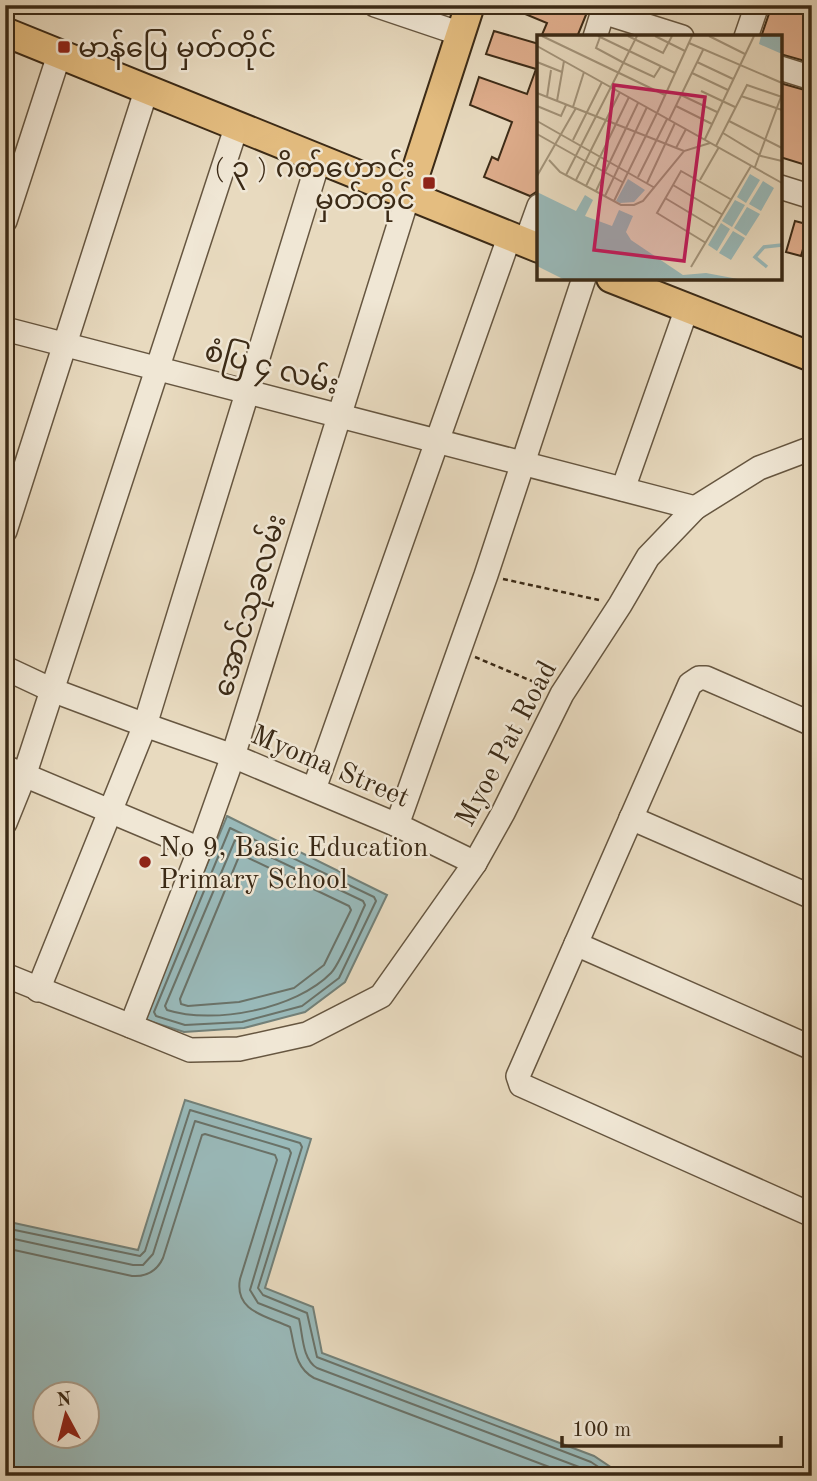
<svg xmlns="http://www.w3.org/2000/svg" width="817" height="1481" font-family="'Old Standard TT','Noto Sans Myanmar',serif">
  <rect width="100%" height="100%" fill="#e8dabf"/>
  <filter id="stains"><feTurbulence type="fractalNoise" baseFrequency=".00286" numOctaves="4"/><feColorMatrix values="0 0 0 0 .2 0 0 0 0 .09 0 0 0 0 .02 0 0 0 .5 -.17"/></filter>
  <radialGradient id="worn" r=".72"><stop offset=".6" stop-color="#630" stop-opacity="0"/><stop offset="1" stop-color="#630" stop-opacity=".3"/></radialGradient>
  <g fill="#99b9b9" stroke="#738078" stroke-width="2" fill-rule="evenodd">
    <polygon points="227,816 387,895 345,982 305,1012 244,1028 184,1032 143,1019"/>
    <path d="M185,1100L311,1139L265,1288L313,1307L322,1353L594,1456L624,1476H5V1221L138,1250ZM46,1394H88V1436H46Z"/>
  </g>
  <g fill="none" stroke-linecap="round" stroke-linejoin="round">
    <g stroke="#6a7268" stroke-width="2">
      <polygon points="230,828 374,897 376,901 339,978 302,1006 242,1022 185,1025 156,1016 154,1012"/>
      <path d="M235,840L363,901L365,905C358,920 340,964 331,973C296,1009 214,1025 167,1010L165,1006Z"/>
      <polygon points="240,854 349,906 351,910 324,965 294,988 239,1002 188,1006 181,1004 180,999"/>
      <polyline points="5,1228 140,1256 145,1251 190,1110 300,1143 302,1147 258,1288 263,1295 307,1313 317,1357 591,1462 612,1476"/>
      <path d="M5,1237L133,1265H143L153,1254L195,1121L289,1149L291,1153L250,1290L258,1303L299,1319C303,1335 302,1359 317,1368L587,1470L596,1476"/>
      <path d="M5,1248L132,1276C147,1277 157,1271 163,1258L202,1135L205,1134L275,1155L277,1160L240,1279C234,1312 267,1316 290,1327C295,1346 294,1367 314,1378L573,1476"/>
    </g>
  </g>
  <g fill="#e0ae8d" stroke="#3b2a16" stroke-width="2">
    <polygon points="590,5 577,37 541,37 547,23 506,6"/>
    <polygon points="772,5 812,5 812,63 780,54 780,37 761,37"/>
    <polygon points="494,31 539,44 539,190 530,196 484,177 492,157 498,160 512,122 470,105 479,77 527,94 536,69 486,54"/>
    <polygon points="780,83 812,92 812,167 780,157"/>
    <polygon points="795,221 810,225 801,256 786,252"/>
  </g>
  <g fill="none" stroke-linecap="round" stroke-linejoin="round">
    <defs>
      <g id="minor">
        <polyline points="375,5 461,34"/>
        <polyline points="603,12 682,37"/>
        <polyline points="595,37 605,5"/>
        <polyline points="746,37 757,5"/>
        <polyline points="780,68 812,78"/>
        <polyline points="780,187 812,197"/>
        <polyline points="5,221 59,55"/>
        <polyline points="526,242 539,206"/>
        <polyline points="5,329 695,508"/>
        <polyline points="623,489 687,308"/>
        <polyline points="5,531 147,88"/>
        <polyline points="5,668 52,690 145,725 233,756 397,825 475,863"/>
        <polyline points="812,724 706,678 699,678 690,684 518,1076 521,1085 812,1215"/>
        <polyline points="5,767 200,849"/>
        <polyline points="314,789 510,235"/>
        <polyline points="631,818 812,897"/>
        <polyline points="5,823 24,776 237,125"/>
        <polyline points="397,825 486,575 584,278"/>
        <polyline points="576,944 812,1048"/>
        <polyline points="5,975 190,1050 239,1049 307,1034 381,996 475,863 503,813 562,694 620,605 648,557 695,508 759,468 812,448"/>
        <polyline points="38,990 145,725 319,159"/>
        <polyline points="131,1026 200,849 233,756 408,196"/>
      </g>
      <g id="major">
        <polyline points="5,32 539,248"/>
        <polyline points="408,196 470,5"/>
        <polyline points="611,278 812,357"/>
      </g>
    </defs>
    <use href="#minor" stroke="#665640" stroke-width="26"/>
    <use href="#major" stroke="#3b2a16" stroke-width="32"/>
    <g stroke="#3b2a16" stroke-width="2.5" stroke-dasharray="5 3.5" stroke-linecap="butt">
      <polyline points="503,579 599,600"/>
      <polyline points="475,657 546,687"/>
    </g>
    <use href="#minor" stroke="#f0e7d5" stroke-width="23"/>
    <use href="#major" stroke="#e4bd80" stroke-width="28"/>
  </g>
  <g fill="#8f2418" stroke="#f0e7d5" stroke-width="2.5">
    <rect x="57" y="40" width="14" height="14" rx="3.5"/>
    <rect x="422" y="176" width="14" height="14" rx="3.5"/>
    <circle cx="145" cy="862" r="7"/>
  </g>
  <g text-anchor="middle" stroke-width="5" stroke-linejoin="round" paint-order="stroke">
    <g font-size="28" fill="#3b2a16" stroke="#f0e7d5" text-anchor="start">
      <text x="78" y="57">မာန်ပြေ မှတ်တိုင်</text>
      <text x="415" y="177" text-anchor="end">( ၃ ) ဂိတ်ဟောင်း<tspan x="415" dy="32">မှတ်တိုင်</tspan></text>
      <text x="159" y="856">No 9, Basic Education<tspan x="159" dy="32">Primary School</tspan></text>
    </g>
    <g font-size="28" fill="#3b2a16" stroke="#f0e7d5">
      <text transform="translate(272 367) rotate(15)" y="10">စံပြ ၄ လမ်း</text>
      <text transform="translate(249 605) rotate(-73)" y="10">အောင်သုခလမ်း</text>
      <text transform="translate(505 743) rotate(-62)" y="10">Myoe Pat Road</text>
      <text transform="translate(331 765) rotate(23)" y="10">Myoma Street</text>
    </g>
  </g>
  <g transform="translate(537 35)">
    <rect width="245" height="245" fill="#e8dabf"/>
    <path d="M224,1H245V19L222,9ZM213,139L223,145L209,168L200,162ZM91,144L108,155L97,167L83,168L79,166ZM226,146L237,153L224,176L212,169ZM0,157L39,176L48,160L56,165L48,181L75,191L82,175L96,181L89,197L94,205L146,240L169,238L201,244H26L0,231ZM198,165L208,170L195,192L185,186ZM210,172L223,179L209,201L197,193ZM184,188L193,194L180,216L171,210ZM196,196L208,203L194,225L182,218Z" fill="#99b9b9"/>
    <path fill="none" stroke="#99b9b9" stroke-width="3.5" d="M230,232L218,222L227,212L245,210"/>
    <path fill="none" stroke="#a3947b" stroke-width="2" d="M5,1L128,60M61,1L138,38M91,1L126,18L135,1M118,1L148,16M172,1L208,19M63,2L59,13L87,28L117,42L124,31M152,8L245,48M0,11L245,148M0,27L25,37M160,27L196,44M155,38L191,55M164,56L198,72M0,58L147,116M144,60L180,77M204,61L245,75M10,62L14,35M20,66L27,26M0,71L24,81L29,70M139,71L175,89M36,72L47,37M120,78L155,1M132,85L166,15M0,86L118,153M192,86L245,113M186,98L224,121L245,126M0,99L87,148M168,104L217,1M36,105L65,47M179,111L210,50L245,62M139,113L149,94M12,125L23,137L84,170H97L106,166L147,116L173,108M218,132L245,59M29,140L100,1M0,141L39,73M101,142L130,84M39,145L83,57M163,145L182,112M110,148L138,88M136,150L186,180M49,151L92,62M59,156L101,68M68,161L110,72M128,163L178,193M77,166L120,78M169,208L120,178L144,136L195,165M154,232L214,131"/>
    <path fill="#c2185b" fill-opacity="0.15" stroke="#c2185b" stroke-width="3.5" d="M77,50L168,62L147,226L57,215Z"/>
    <rect width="245" height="245" fill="none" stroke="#3b2a16" stroke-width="3.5"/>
  </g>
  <rect width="817" height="1481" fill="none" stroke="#e8dabf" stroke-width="28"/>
  <rect x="7" y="7" width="803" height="1467" fill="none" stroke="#3b2a16" stroke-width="3.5"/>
  <rect x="14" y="14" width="789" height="1453" fill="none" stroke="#3b2a16" stroke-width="2"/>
  <g transform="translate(66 1415) rotate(353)"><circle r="33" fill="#f0e7d5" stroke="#a89b89" stroke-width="2"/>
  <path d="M0-5L12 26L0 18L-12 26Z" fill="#8f2418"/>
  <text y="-10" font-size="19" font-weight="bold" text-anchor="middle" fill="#3b2a16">N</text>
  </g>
  <path d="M562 1436v10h219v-10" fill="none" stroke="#3b2a16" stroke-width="3.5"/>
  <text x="572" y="1436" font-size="21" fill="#3b2a16" stroke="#f0e7d5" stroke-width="5" paint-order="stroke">100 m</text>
  <rect width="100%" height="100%" filter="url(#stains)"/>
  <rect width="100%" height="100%" fill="url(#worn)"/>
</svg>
